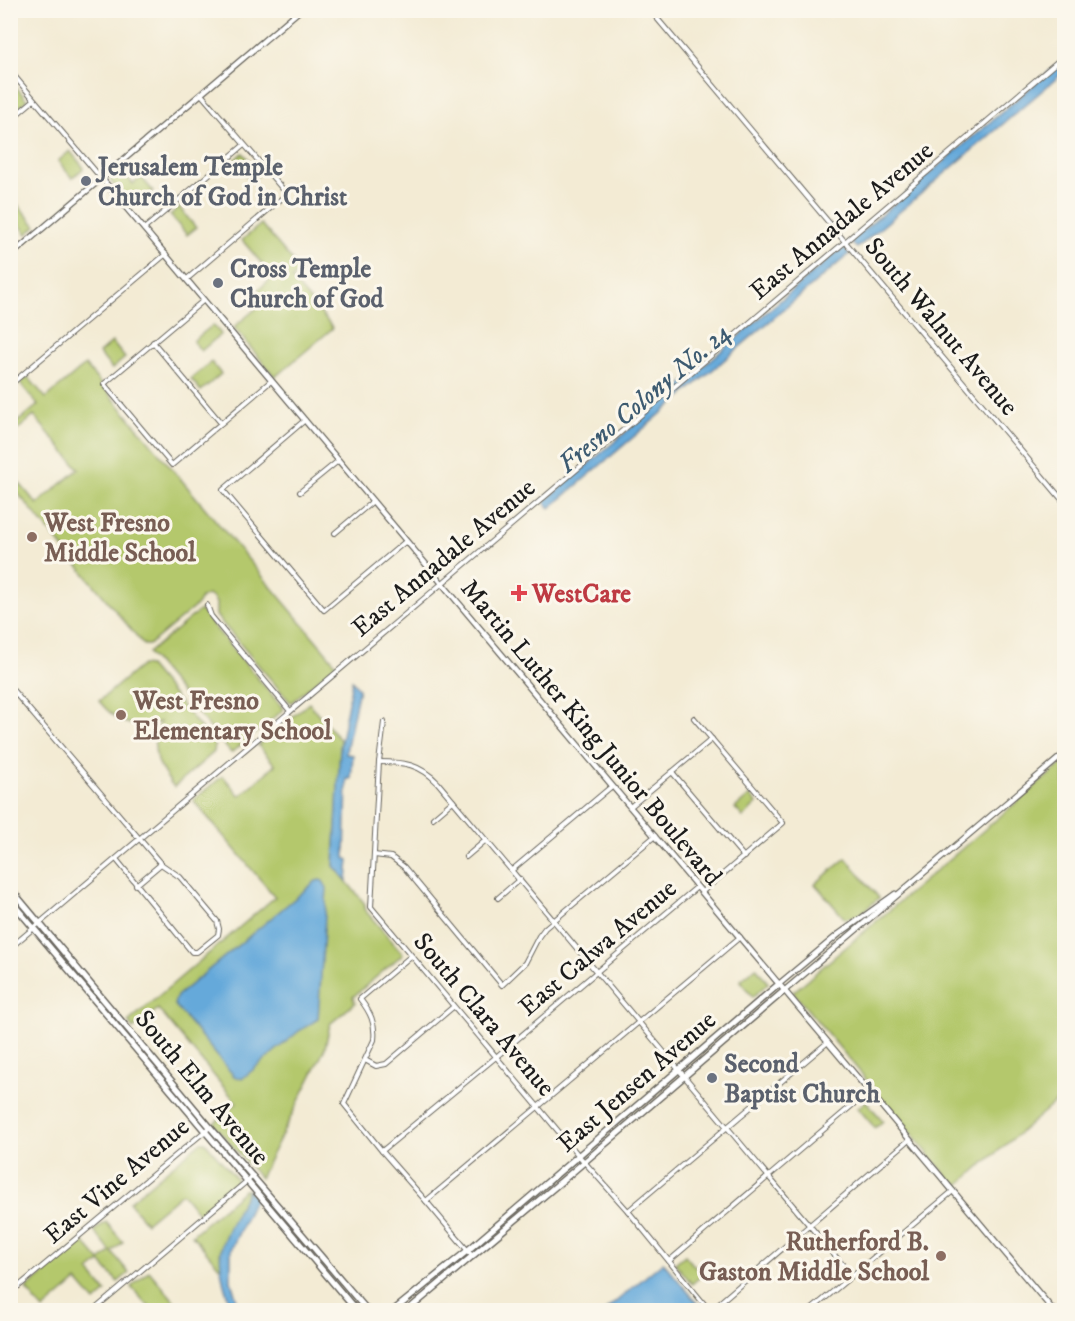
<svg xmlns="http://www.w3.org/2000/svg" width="1075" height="1321" font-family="'IM FELL DW Pica',serif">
  <rect width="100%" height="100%" fill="#fbf7ec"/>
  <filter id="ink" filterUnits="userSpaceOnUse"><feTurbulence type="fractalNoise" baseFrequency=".0167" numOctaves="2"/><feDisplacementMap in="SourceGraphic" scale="12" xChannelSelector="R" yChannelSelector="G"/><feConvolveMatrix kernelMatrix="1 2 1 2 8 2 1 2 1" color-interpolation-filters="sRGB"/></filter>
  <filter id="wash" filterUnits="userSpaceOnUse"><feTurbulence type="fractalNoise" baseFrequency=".008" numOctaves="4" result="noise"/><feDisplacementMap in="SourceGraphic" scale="24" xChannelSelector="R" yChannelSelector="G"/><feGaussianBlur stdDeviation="1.35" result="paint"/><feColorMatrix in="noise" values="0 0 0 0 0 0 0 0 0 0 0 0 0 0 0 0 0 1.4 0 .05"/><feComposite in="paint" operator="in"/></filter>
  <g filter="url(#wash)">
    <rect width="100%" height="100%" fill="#f3ebd4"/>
    <g fill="#b4c86c" stroke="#687244" stroke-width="1.5">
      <polygon points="12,82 27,100 11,114 10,83"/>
      <polygon points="70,151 84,168 72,178 58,161"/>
      <polygon points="243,153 260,173 251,181 234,160"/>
      <polygon points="121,170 133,184 141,177 153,191 133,208 111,182 111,178"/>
      <polygon points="10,196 36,226 27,234 11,214"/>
      <polygon points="179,207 196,228 187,235 170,215"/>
      <polygon points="261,224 301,271 292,279 333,328 275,377 235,329 235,326 258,307 250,297 273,277 242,240"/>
      <polygon points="213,325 221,334 201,351 193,341"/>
      <polygon points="112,342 125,358 112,369 99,353"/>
      <polygon points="211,362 221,374 201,391 191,379"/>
      <polygon points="85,365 336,664 292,702 290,702 218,618 216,615 216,603 213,598 208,595 201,598 197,605 149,645 144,645 11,485 10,472 37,504 79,469 34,416 11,435 11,420 15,424 38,405 20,383 28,377 46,398"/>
      <polygon points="200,610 282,707 282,711 231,753 148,653"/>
      <path d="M142,665L149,666L215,745L214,752L174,787C158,768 148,745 160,722C132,730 117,723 99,701Z"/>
      <polygon points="309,703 341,741 334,866 365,904 364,909 403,954 353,997 355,1003 330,1024 325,1048 318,1063 260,1178 213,1124 237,1103 158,1009 133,1029 128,1022 275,897 193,800 223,776 240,796 275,765 258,745"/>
      <polygon points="1064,762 1064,1095 956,1187 793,992"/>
      <polygon points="750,795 757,804 743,817 735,808"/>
      <polygon points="846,858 879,898 860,914 845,919 815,884"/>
      <polygon points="756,967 768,983 753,997 740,981"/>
      <polygon points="866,1101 883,1121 875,1128 858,1108"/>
      <polygon points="201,1142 205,1142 236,1178 236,1183 199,1214 182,1193 146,1223 129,1202"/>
      <polygon points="244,1190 248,1190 225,1238 220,1252 222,1270 192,1235"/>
      <polygon points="106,1222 123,1242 112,1252 129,1273 118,1282 100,1262 89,1271 106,1292 95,1302 77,1281 43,1310 26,1289 83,1241 100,1261 111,1252 94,1231"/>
      <polygon points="685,1255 702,1275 692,1284 675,1263"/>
      <polygon points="149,1271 182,1310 152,1310 131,1287"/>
    </g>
    <g fill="#65a9da" stroke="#40627b" stroke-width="1.5">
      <polygon points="1064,59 1064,72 857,248 852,244 853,239"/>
      <polygon points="842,248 845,248 849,254 550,508 545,503 546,500"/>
      <polygon points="352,680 359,689 347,746 346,754 353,755 351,779 347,779 345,858 349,860 347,881 334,866 340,746"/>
      <polygon points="320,880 323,881 327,888 318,1019 299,1031 242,1079 234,1076 174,1004 177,996 316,881"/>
      <path d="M248,1190L255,1198L231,1250V1281L240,1310H232C226,1291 218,1271 221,1250C222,1236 241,1205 248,1190Z"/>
      <polygon points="663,1262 703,1310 606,1310"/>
    </g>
  </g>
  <g filter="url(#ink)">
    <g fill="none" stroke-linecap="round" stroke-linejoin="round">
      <defs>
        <g id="minor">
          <polyline points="650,10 1064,502"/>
          <polyline points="10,71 102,179"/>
          <polyline points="10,120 34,100"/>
          <polyline points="144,229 244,145"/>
          <polyline points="187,279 287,194 201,94"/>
          <polyline points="204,300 104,384 172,465 271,381"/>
          <polyline points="153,342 221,423"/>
          <polyline points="10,385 166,254"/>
          <polyline points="305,420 223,490 324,610 406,541"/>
          <polyline points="300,492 338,461"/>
          <polyline points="335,533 373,501"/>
          <polyline points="207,605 211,616 220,627 290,711"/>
          <polyline points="10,687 161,864 180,877 217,921 219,929 218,935 197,952 192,952 116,859"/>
          <polyline points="694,718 783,823 702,892"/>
          <polyline points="384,722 379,762 371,907 579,1156 628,1211 709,1310"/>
          <path d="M379,762C404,762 420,764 438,783L852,1276"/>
          <polyline points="672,772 744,857"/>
          <polyline points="630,807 712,739"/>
          <polyline points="433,818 453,801"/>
          <polyline points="374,855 391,857 404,867 502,985 525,963 539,936 545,928 655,836"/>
          <polyline points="466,857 486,840"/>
          <polyline points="512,870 612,786"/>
          <polyline points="136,885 161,864"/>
          <polyline points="498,898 520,879"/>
          <polyline points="10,948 542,499 1064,56"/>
          <path d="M411,956L360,999C370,1012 376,1023 374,1040L344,1104L382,1151L426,1201L473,1257"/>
          <polyline points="365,1060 376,1066 386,1064 453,1007"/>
          <polyline points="382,1151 496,1057 697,887"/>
          <polyline points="426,1201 740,937"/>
          <polyline points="628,1211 828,1042"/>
          <polyline points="669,1261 869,1091"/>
          <polyline points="19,1286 210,1127"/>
          <polyline points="94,1310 253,1176"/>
          <polyline points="711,1310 909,1140"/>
          <polyline points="811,1310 953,1191"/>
        </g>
        <g id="tertiary">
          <polyline points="102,179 1053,1310"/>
          <polyline points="10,256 300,10"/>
          <polyline points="779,984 839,934 895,894"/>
          <polyline points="784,991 1064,754"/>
        </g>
        <g id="secondary">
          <polyline points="10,888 210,1127 367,1310"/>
          <polyline points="10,900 356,1310"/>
          <polyline points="394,1310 467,1251 779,984"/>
          <polyline points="408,1310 569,1175 784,991"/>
        </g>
      </defs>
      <use href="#minor" stroke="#67645c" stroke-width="6"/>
      <use href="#tertiary" stroke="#67645c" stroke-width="7"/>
      <use href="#secondary" stroke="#67645c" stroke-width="8"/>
      <use href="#minor" stroke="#fff" stroke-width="4"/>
      <use href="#tertiary" stroke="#fff" stroke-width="4.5"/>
      <use href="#secondary" stroke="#fff" stroke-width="5"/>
    </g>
  </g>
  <g fill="#6b7280" stroke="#fbf7ec" stroke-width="2">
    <circle cx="86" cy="181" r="6"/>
    <circle cx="218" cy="283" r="6"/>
    <circle cx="712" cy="1078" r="6"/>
  </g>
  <g fill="#8d6e63" stroke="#fbf7ec" stroke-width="2">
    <circle cx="32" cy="537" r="6"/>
    <circle cx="121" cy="715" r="6"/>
    <circle cx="941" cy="1256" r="6"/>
  </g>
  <path fill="#e0444e" stroke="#fbf7ec" stroke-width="2" d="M516 584h6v6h6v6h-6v6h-6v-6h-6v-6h6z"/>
  <g text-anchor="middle" stroke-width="6" stroke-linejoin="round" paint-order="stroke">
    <g font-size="26" font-weight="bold" fill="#5b616d" stroke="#fbf7ec" text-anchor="start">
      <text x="98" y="175">Jerusalem Temple<tspan x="98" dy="30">Church of God in Christ</tspan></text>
      <text x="230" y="277">Cross Temple<tspan x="230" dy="30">Church of God</tspan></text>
      <text x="724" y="1072">Second<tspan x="724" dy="30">Baptist Church</tspan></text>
    </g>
    <g font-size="26" fill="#1c1c1c" stroke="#fbf7ec">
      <text transform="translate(841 220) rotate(-40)" y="9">East Annadale Avenue</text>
      <text transform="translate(942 326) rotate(50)" y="9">South Walnut Avenue</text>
      <text transform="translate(443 557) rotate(-40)" y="9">East Annadale Avenue</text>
      <text transform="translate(592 732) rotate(50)" y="9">Martin Luther King Junior Boulevard</text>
      <text transform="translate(597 947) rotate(-40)" y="9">East Calwa Avenue</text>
      <text transform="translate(485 1014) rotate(50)" y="9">South Clara Avenue</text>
      <text transform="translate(636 1081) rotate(-41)" y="9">East Jensen Avenue</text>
      <text transform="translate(203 1087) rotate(50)" y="9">South Elm Avenue</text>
      <text transform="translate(116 1180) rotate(-40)" y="9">East Vine Avenue</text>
    </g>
    <g font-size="26" font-weight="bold" fill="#785e54" stroke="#fbf7ec" text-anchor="start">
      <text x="44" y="531">West Fresno<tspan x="44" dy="30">Middle School</tspan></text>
      <text x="133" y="709">West Fresno<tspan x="133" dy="30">Elementary School</tspan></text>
      <text x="929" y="1250" text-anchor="end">Rutherford B.<tspan x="929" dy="30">Gaston Middle School</tspan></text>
    </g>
    <g font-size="26" font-weight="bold" fill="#be3a42" stroke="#fbf7ec" text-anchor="start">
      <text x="532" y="602">WestCare</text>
    </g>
    <g font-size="27" font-style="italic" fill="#3d5b71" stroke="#fbf7ec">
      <text transform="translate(644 398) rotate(-40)" y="9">Fresno Colony No. 24</text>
    </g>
  </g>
  <rect width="1075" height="1321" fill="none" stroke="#fbf7ec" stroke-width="36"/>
</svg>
